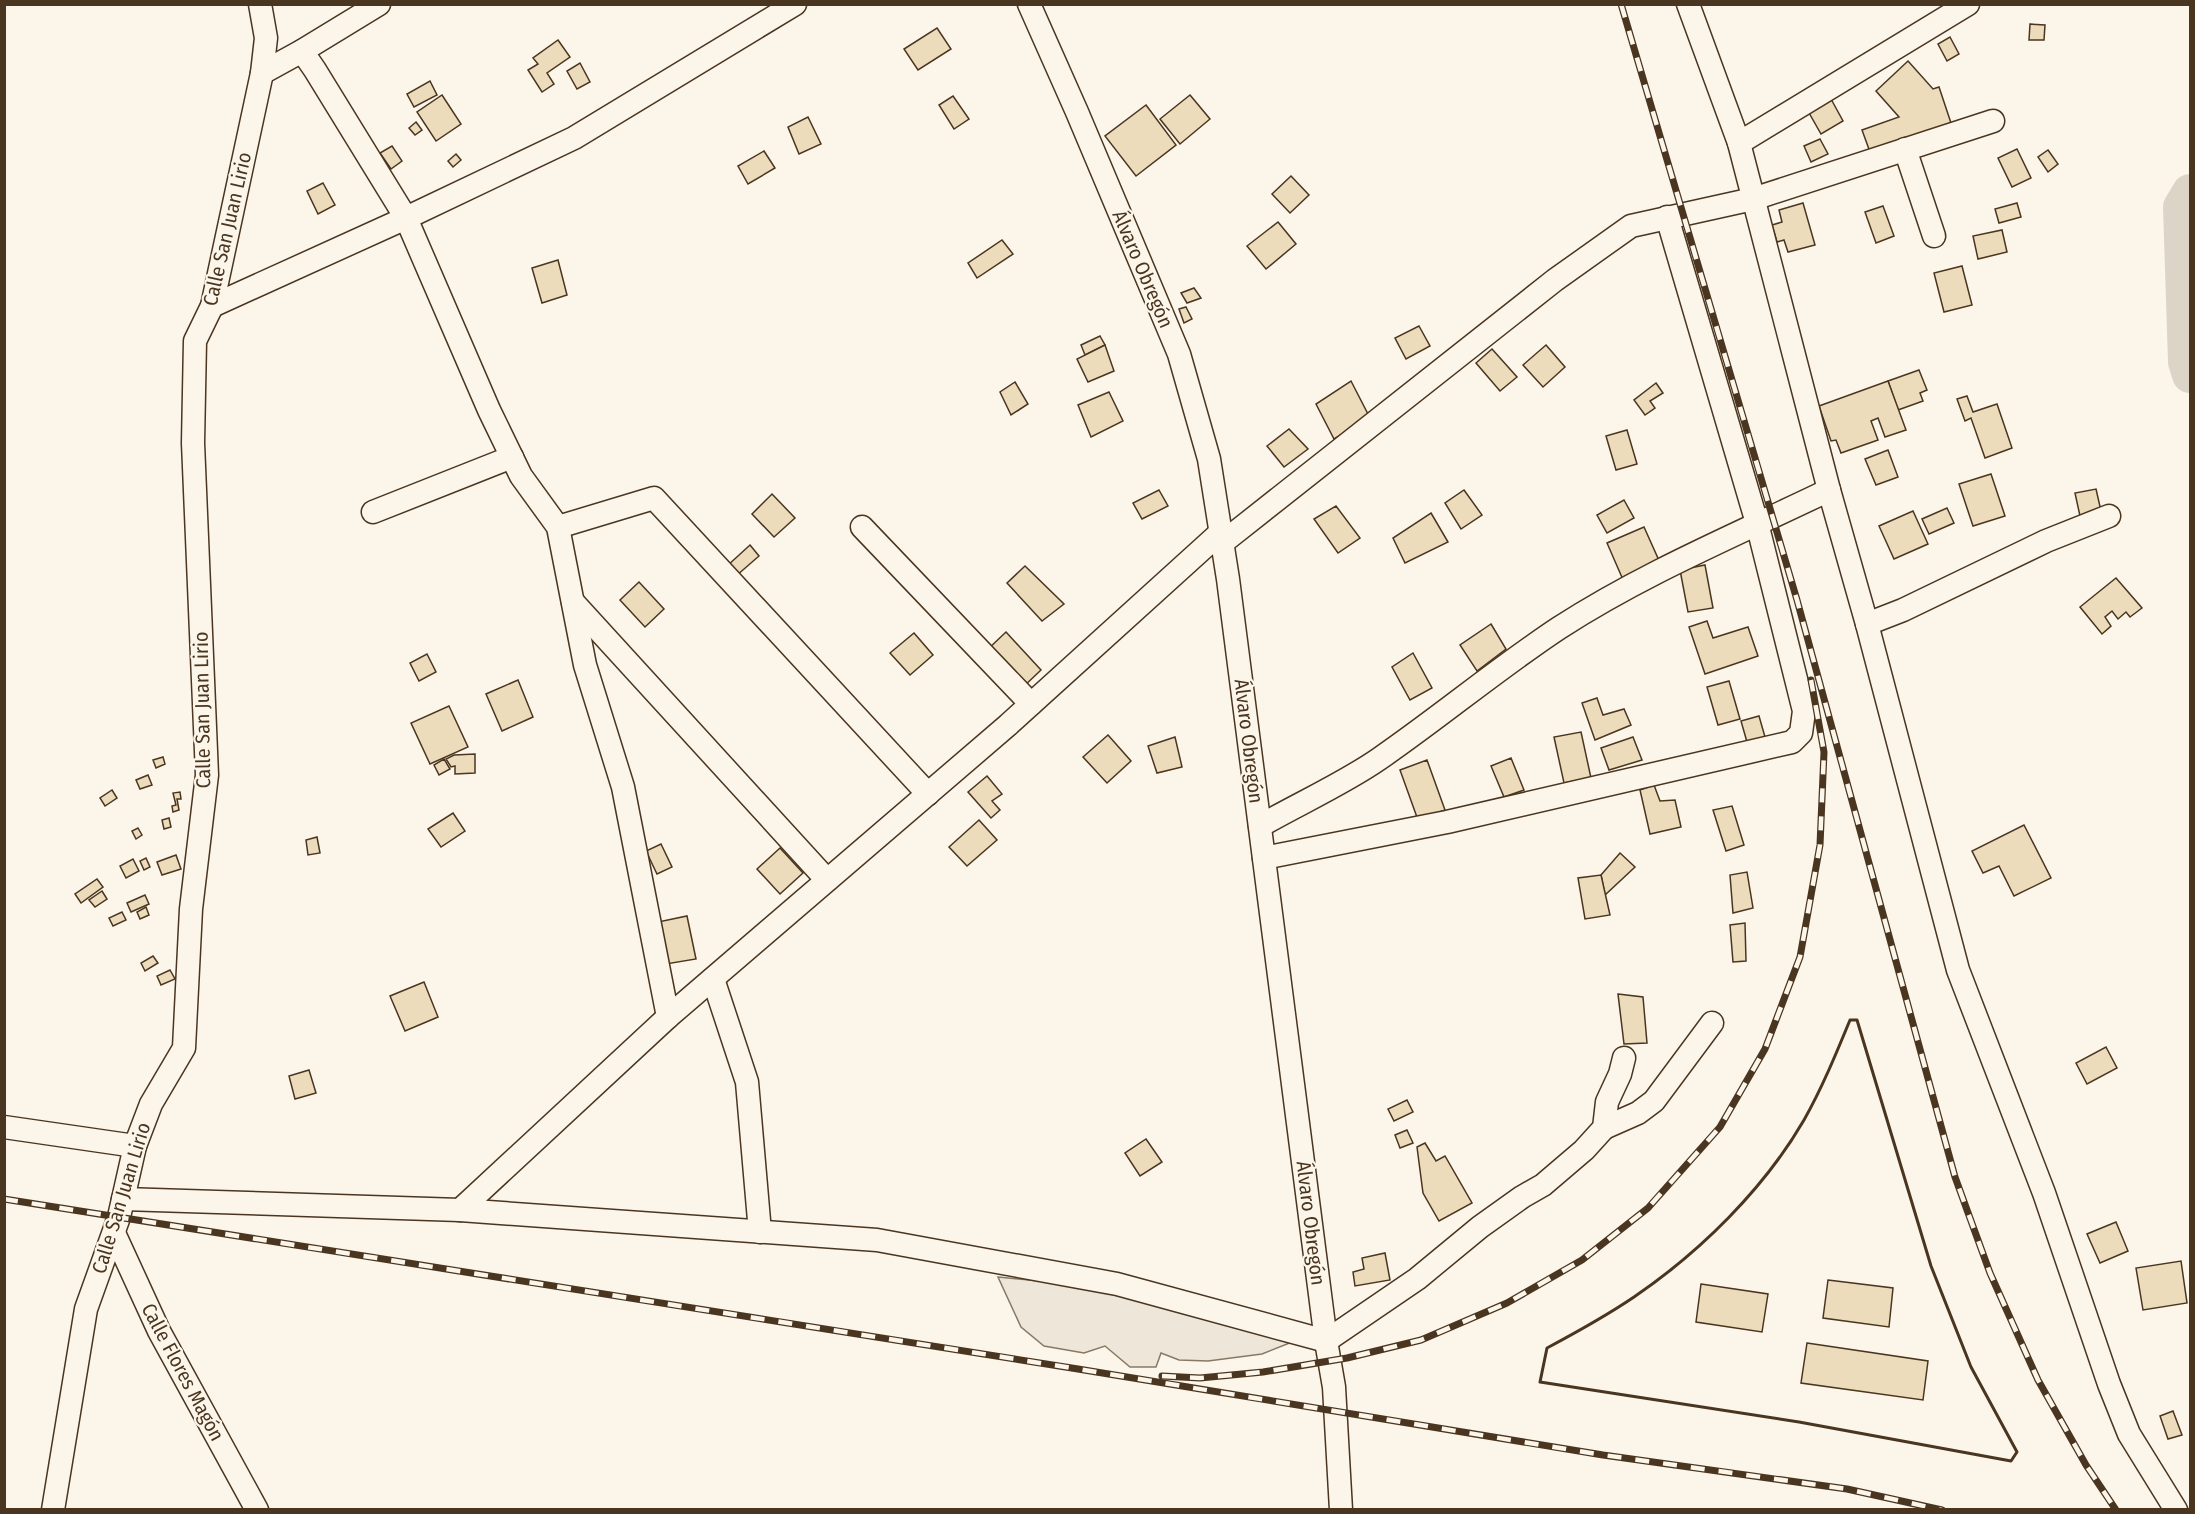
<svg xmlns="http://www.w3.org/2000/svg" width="2195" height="1514" font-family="'Fira Sans Condensed',sans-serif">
  <rect width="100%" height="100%" fill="#fbf6e9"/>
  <polygon fill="#ede6d9" stroke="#887966" stroke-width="1.5" points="998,1277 1071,1284 1181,1310 1292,1342 1262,1354 1208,1361 1179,1360 1161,1353 1156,1367 1130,1367 1105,1346 1084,1353 1044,1346 1021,1327"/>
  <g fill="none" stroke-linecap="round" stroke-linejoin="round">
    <polyline stroke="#dcd4c6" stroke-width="36" points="2190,192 2181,207 2186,362 2190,375"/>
  </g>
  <g fill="#ecdcbc" stroke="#4a3520" stroke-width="1.5">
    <polygon points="2030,24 2045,25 2044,40 2029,40"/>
    <polygon points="937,28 951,49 918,70 904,49"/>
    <polygon points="1950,37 1959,54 1947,61 1938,44"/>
    <polygon points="558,40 570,57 547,73 554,84 542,92 528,70 538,64 533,58"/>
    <polygon points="1908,61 1933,89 1939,87 1951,123 1870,152 1862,130 1899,117 1876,91"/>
    <polygon points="580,63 590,82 577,89 567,71"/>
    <polygon points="430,81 437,95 414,107 407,94"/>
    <polygon points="442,95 461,124 436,141 417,112"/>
    <polygon points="1190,95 1210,119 1180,144 1160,119"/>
    <polygon points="953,96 969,119 954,129 939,105"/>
    <polygon points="1831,99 1843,121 1821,134 1808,111"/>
    <polygon points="1146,105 1176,145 1136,176 1105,136"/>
    <polygon points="808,117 821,144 799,154 788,127"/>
    <polygon points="416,122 422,130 415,135 409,128"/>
    <polygon points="1820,139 1828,154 1811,162 1804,146"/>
    <polygon points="392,146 402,161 391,169 380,153"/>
    <polygon points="2017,149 2031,178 2012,187 1998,158"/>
    <polygon points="2048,150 2058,164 2048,172 2038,157"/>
    <polygon points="764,151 775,168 748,184 738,166"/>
    <polygon points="456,154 461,160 453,167 448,161"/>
    <polygon points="1291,176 1309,195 1290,213 1272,194"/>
    <polygon points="323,183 335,205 318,214 307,191"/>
    <polygon points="1803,203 1815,245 1788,252 1784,240 1777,242 1772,225 1782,222 1779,210"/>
    <polygon points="2017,203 2021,217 1999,223 1995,209"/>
    <polygon points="1883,206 1894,236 1876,243 1865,212"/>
    <polygon points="1278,222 1296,244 1266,269 1247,246"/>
    <polygon points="2002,230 2007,252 1978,259 1973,236"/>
    <polygon points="1002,240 1013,254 977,278 968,263"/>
    <polygon points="558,260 567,295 542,303 532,268"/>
    <polygon points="1962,266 1972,305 1944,312 1934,273"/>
    <polygon points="1194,288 1201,298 1187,303 1181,293"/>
    <polygon points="1186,307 1192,319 1184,323 1179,309"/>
    <polygon points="1419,326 1430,346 1406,359 1395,338"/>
    <polygon points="1100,336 1105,345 1085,355 1081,345"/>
    <polygon points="1105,345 1114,371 1088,382 1077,359"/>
    <polygon points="1546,345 1565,367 1543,387 1523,365"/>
    <polygon points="1492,349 1517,377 1500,391 1476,363"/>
    <polygon points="1919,370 1927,390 1920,393 1923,401 1898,410 1888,381"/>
    <polygon points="1351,381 1370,418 1334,439 1316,404"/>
    <polygon points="1888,381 1906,430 1885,437 1878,418 1871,421 1878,440 1841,453 1836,440 1831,441 1819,406"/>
    <polygon points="1015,382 1028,404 1011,415 1000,392"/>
    <polygon points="1656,383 1663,393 1650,401 1655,408 1645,415 1634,400"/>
    <polygon points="1109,392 1123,421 1091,437 1078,405"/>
    <polygon points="1967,396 1973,412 1997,404 2012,448 1985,458 1971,418 1965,421 1957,399"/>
    <polygon points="1289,429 1308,449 1284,467 1267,446"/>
    <polygon points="1627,430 1637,464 1616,470 1606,436"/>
    <polygon points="1888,450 1898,477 1876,485 1865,459"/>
    <polygon points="1991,474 2005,516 1973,526 1959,484"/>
    <polygon points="2096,489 2101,511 2080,516 2075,493"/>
    <polygon points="1159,490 1168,506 1142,519 1133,503"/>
    <polygon points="1464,490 1482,515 1461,529 1445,503"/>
    <polygon points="772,494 795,518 774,537 752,514"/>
    <polygon points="1624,500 1634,518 1607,533 1597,515"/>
    <polygon points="1336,506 1360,538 1338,553 1314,519"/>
    <polygon points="1947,508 1954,523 1929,534 1922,519"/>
    <polygon points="1913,511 1928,544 1894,559 1879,526"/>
    <polygon points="1431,513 1448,542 1405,563 1393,538"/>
    <polygon points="1644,527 1661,565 1624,582 1607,543"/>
    <polygon points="750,545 759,556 736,576 727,566"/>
    <polygon points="1705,565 1713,608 1688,612 1680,570"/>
    <polygon points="1025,566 1064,604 1042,621 1007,583"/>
    <polygon points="2116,578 2142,608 2130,617 2126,612 2118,619 2112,611 2105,617 2111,626 2102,634 2080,607"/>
    <polygon points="639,582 664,609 645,627 620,600"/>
    <polygon points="1707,621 1713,638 1748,627 1758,656 1705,674 1689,627"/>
    <polygon points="1491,624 1506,649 1477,671 1460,645"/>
    <polygon points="1006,632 1041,670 1021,689 986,651"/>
    <polygon points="914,633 933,655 910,675 890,653"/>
    <polygon points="1413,653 1432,688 1410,700 1392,667"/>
    <polygon points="427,654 436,672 419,681 410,663"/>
    <polygon points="518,680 533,717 502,731 486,694"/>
    <polygon points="1729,681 1740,719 1718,725 1707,687"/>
    <polygon points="1597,698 1603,715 1624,709 1631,725 1595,740 1582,703"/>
    <polygon points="449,706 468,747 430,764 411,723"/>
    <polygon points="1759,716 1765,737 1747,742 1741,721"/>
    <polygon points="1581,732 1591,778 1564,783 1554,737"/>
    <polygon points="1108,735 1131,761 1107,783 1083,757"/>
    <polygon points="1175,737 1182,767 1157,773 1148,746"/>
    <polygon points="1633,737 1642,760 1609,770 1601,748"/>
    <polygon points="475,754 475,773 455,774 455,766 451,767 446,759 454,755"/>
    <polygon points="163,757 165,764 156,768 153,760"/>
    <polygon points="1511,758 1524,790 1504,797 1491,766"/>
    <polygon points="444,759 450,769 439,775 434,765"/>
    <polygon points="1427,760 1445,810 1418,820 1400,770"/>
    <polygon points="148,775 152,785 140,789 136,780"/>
    <polygon points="987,776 1002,794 992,801 1000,810 991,818 968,792"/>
    <polygon points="1654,785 1660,801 1675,800 1681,827 1650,834 1640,790"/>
    <polygon points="112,790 117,798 105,806 100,798"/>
    <polygon points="180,792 181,799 177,799 179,810 173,812 172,806 176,805 173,793"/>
    <polygon points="1732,806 1744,845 1726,851 1713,810"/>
    <polygon points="453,813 465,831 441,847 428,829"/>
    <polygon points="169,818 171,827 164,829 162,820"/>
    <polygon points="979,820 997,840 967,866 949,847"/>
    <polygon points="2024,825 2051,878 2014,896 1999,866 1983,873 1972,851"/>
    <polygon points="138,828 142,835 136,839 132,831"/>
    <polygon points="317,837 320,853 308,855 306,840"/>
    <polygon points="661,844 672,867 657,874 646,851"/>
    <polygon points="780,848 803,873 780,894 757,869"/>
    <polygon points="1620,853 1635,867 1605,895 1601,875"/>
    <polygon points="176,855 181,869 162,875 157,862"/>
    <polygon points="146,858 150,867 144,870 140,861"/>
    <polygon points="133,859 139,871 126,878 120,866"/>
    <polygon points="1747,872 1753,908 1733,913 1730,875"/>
    <polygon points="1601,875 1610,915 1585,919 1578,878"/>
    <polygon points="97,879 103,887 81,903 75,894"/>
    <polygon points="102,891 107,899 95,907 89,900"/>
    <polygon points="145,895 149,904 131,912 127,903"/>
    <polygon points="146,907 149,915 140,919 137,912"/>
    <polygon points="122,912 126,920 113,926 109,918"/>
    <polygon points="687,916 696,959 666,964 658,922"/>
    <polygon points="1745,923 1746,961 1733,962 1730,925"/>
    <polygon points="153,956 158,963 145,971 141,963"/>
    <polygon points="170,970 175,979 161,985 157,976"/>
    <polygon points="424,982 438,1017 405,1031 390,996"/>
    <polygon points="1618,994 1643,997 1647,1043 1624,1044"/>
    <polygon points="2106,1047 2117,1068 2087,1084 2076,1063"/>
    <polygon points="309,1070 316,1093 295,1099 289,1076"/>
    <polygon points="1407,1100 1413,1112 1394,1121 1388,1109"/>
    <polygon points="1407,1130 1413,1143 1400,1148 1395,1135"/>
    <polygon points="1146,1139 1162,1162 1140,1176 1125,1153"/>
    <polygon points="1425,1143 1436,1161 1445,1156 1472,1203 1439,1221 1423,1193 1417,1147"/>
    <polygon points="2116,1222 2128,1251 2100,1263 2087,1234"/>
    <polygon points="1385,1253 1390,1280 1355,1286 1353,1272 1364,1269 1362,1258"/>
    <polygon points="2181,1261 2187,1303 2143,1310 2136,1268"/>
    <polygon points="1828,1280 1893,1288 1889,1327 1823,1318"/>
    <polygon points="1701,1284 1768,1294 1762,1332 1696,1322"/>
    <polygon points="1807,1343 1928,1361 1923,1400 1801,1383"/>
    <polygon points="2173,1411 2182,1435 2168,1439 2160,1416"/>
  </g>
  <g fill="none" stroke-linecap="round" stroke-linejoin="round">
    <defs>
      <g id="minor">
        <polyline points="1029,4 1077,112 1179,354 1209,459 1228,579 1326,1341 1334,1387 1341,1510"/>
        <polyline points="1688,4 1739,143 1829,490 1867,624 1958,970 2044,1193 2109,1384 2129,1434 2176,1510"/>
        <polyline points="302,51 315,70 406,218 489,410 521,476 558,527 585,665 623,787 668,1017"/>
        <polyline points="262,73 302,51 379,4"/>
        <polyline points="1739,143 1968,4"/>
        <polyline points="1905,149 1934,236"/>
        <polyline points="212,306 406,218 574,138 795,4"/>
        <polyline points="373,512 512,457"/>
        <polyline points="558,527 654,498 928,794"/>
        <polyline points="862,527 1031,704"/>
        <polyline points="1222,543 1555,280 1631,226 1753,199 1993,121"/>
        <polyline points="573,602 827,880"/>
        <polyline points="1867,624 1903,610 2046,541 2109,516"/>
        <path d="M1260,826C1298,804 1343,784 1379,759C1440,717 1497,669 1559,628C1644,573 1738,534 1829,490"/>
        <polyline points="1264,858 1447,822 1792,742 1801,733 1804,711 1757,523 1667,217"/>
        <polyline points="713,979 747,1082 760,1232"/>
        <polyline points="4,1127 135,1146"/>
        <polyline points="1604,1128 1638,1113 1654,1101 1712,1023"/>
        <polyline points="123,1199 460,1210 877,1240 1117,1284 1326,1341 1417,1279 1480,1227 1522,1197 1543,1185 1584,1150 1604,1128 1607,1102 1620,1074 1624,1058"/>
        <polyline points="460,1210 668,1017 1008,725 1221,532"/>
        <polyline points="114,1233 159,1331 257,1510"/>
        <polyline points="53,1510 86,1309 119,1217 135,1146 151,1104 184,1048 191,909 207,775 193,443 195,341 212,306 262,73 266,38 260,4"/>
      </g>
    </defs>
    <use href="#minor" stroke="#4a3520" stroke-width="25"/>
    <use href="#minor" stroke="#fbf6e9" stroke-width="22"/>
    <defs>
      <g id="rail">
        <polyline points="1621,4 1797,600 1955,1177 1990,1273 2038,1380 2086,1465 2116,1510"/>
        <polyline points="4,1199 1078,1369 1603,1455 1847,1489 1942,1510"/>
        <polyline points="1162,1376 1200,1378 1263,1372 1347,1358 1421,1340 1507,1303 1582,1260 1648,1208 1720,1127 1765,1049 1800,957 1820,845 1824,752 1811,680"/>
      </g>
    </defs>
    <use href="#rail" stroke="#4a3520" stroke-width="7"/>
    <use href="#rail" stroke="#fbf6e9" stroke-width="4.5" stroke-dasharray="14" stroke-linecap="butt"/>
    <path stroke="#4a3520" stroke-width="3" d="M1850,1020H1857L1931,1266L1971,1367L2017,1452L2011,1461L1799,1422L1540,1382L1547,1348C1577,1332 1606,1316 1634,1297C1700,1252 1764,1189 1804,1120C1822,1088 1836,1054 1850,1020Z"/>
  </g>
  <g text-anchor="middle" stroke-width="4.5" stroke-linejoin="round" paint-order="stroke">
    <g font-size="20" fill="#4a3520" stroke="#fbf6e9">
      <text transform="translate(227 229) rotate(-77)" y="7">Calle San Juan Lirio</text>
      <text transform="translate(1143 269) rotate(67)" y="7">Álvaro Obregón</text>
      <text transform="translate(202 710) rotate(-91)" y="7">Calle San Juan Lirio</text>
      <text transform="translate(1249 741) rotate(83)" y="7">Álvaro Obregón</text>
      <text transform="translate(121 1198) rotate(-73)" y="7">Calle San Juan Lirio</text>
      <text transform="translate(1311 1223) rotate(83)" y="7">Álvaro Obregón</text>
      <text transform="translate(183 1372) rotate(62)" y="7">Calle Flores Magón</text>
    </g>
  </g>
  <rect width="2195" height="1514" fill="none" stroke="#4a3520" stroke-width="12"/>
</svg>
